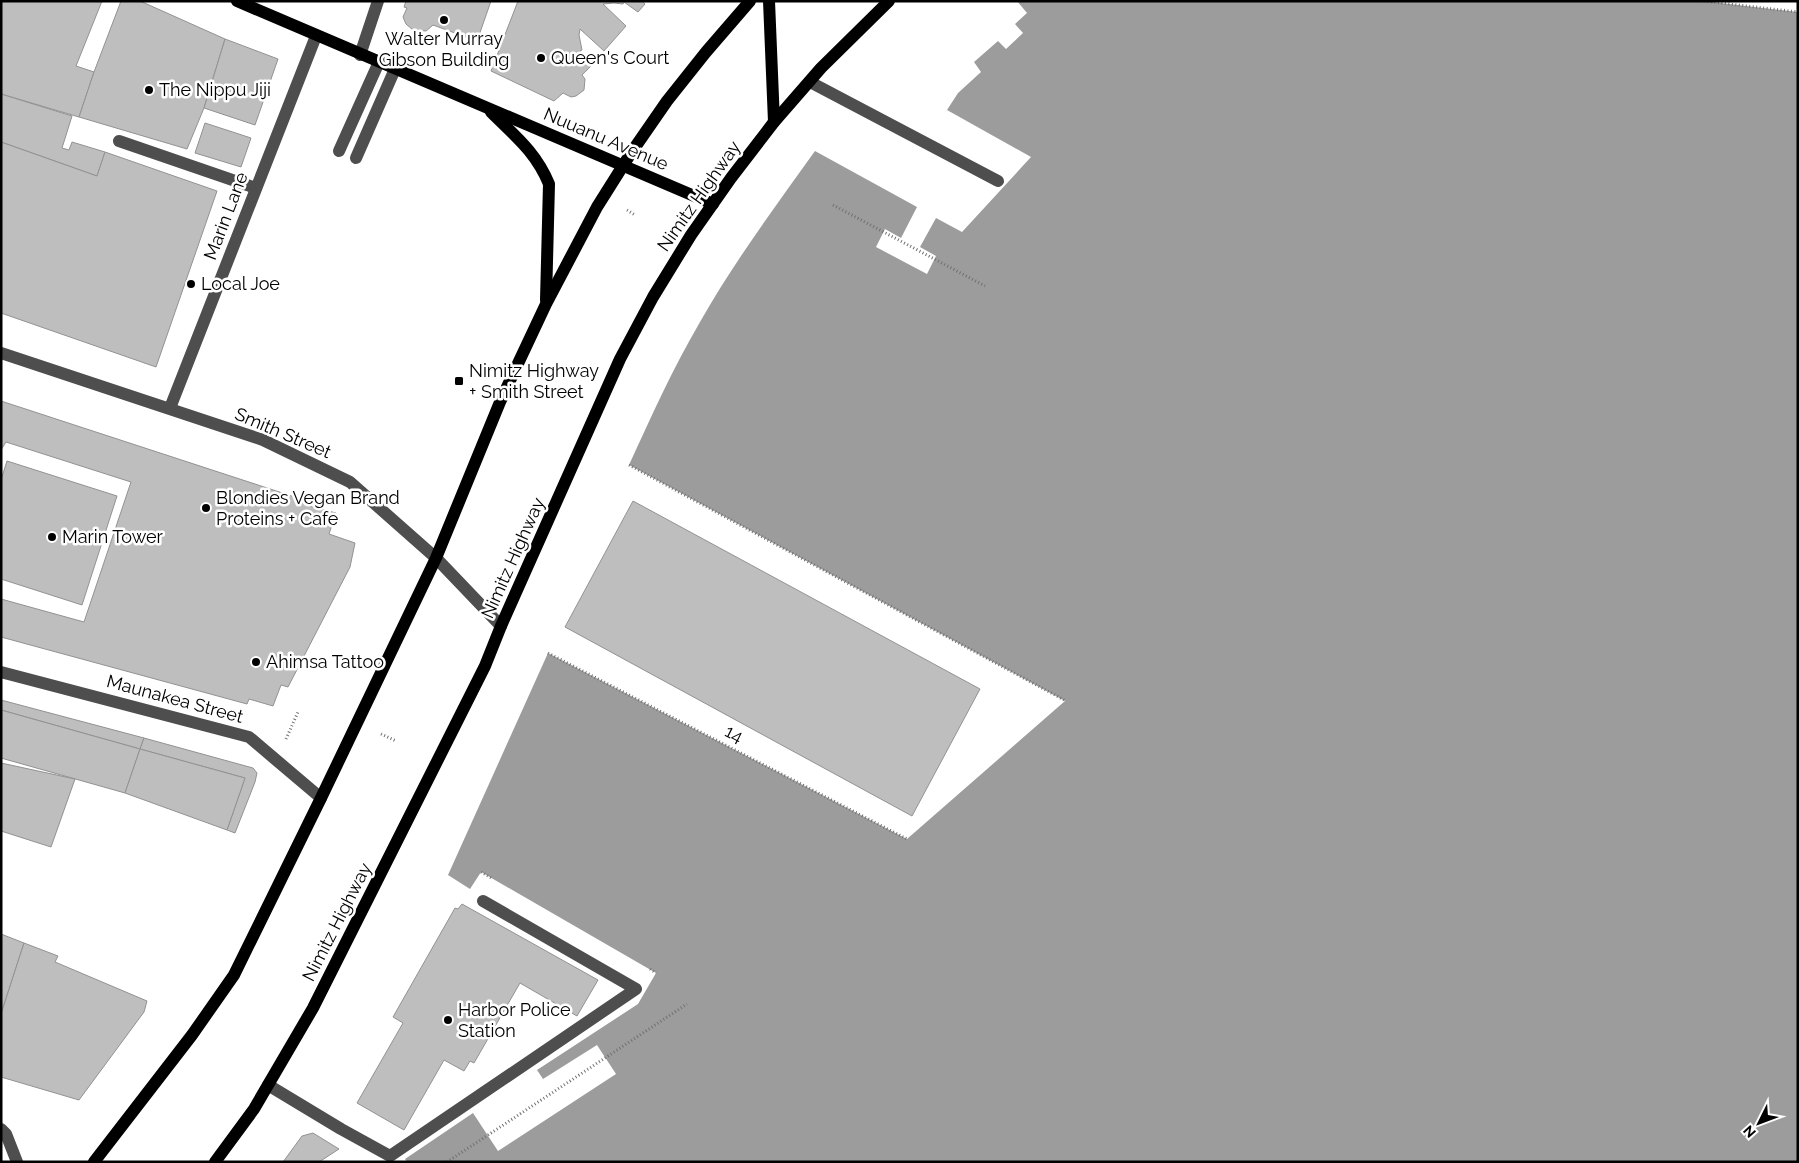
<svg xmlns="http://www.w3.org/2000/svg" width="1799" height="1163" font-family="Raleway,sans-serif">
  <rect width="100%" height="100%" fill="#fff"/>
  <path fill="#9c9c9c" d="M1017,1H1704L1798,12V1162H407L405,1159L473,1113L498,1151L616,1074L597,1045L543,1079L537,1070L638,1004L656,973L481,872L470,889L448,875L548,653L907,839L1065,701L629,465C651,417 673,368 700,322C734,262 775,207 815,151L917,207L901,238L885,229L876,247L927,274L936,256L920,247L936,218L962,232L1031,157L947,110L958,93L981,72L974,62L998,41L1006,49L1023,33L1015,24L1027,13Z"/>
  <g fill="#bebebe" stroke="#929292">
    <polygon points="1,1 102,1 76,66 94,72 79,117 1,94"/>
    <polygon points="121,1 140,1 225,39 204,108 187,149 79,117 94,72"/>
    <polygon points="406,1 491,1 477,41 433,25 426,31 413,30 406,24 403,17 407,8 404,7"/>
    <polygon points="518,1 642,1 645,4 638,12 624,2 623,4 614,3 603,4 626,26 604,51 580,29 579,35 582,50 580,51 592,65 582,75 585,79 584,90 576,96 571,97 563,93 554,101 491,71"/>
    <polygon points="225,39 278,59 255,125 204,108"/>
    <polygon points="1,94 72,116 62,148 69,150 72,142 105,152 97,176 1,142"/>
    <polygon points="205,123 251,138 241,167 195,153"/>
    <polygon points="1,142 97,176 105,152 217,191 156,367 1,313"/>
    <polygon points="1,401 310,502 309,506 336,513 329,534 355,543 350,567 288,687 281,685 273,706 249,699 247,704 1,637 1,599 84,622 131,482 6,442 1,450"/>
    <polygon points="7,461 117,496 82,605 1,579 1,480"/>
    <polygon points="633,501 980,689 912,816 565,627"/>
    <polygon points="1,700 144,738 140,749 1,710"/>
    <polygon points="1,710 140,749 125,793 1,758"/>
    <polygon points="144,738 253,768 257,773 255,782 235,833 227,830 245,778 140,749"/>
    <polygon points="140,749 245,778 227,830 125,793"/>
    <polygon points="1,763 75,779 51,847 1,831"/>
    <polygon points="462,904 598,980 577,1016 520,983 474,1063 470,1061 464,1071 444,1060 404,1130 357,1103 403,1023 393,1017 455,908 458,909"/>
    <polygon points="1,934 24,943 1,1014"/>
    <polygon points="24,943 58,956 55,962 147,1001 144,1012 79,1100 1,1077 1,1014"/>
    <polygon points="313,1133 339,1149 319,1162 283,1162 302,1136"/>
  </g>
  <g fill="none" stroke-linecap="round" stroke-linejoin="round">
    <g stroke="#707070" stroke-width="3" stroke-dasharray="1 2.5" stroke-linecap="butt">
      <polyline points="1704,1 1798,12"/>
      <polyline points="833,205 985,286"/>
      <polyline points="627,210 635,215"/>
      <polyline points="629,465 1066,701"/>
      <polyline points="548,653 907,839"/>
      <polyline points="381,734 396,741"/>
      <polyline points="286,739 298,712"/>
      <polyline points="481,872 493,879"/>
      <polyline points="650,969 656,973"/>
      <polyline points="447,1162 687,1004"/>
    </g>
    <g stroke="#4e4e4e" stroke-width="12">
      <polyline points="360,55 378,1"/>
      <polyline points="810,82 998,181"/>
      <polyline points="119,141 256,188"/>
      <polyline points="339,151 379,62"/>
      <polyline points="356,158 395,69"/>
      <polyline points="1,353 263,440 350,482 436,558 501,626"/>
      <polyline points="170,408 316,36"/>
      <polyline points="1,672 249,737 321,798"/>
      <polyline points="268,1085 341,1129 390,1156 636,989 483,901"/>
      <polyline points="1,1129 6,1134 17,1162"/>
    </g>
    <g stroke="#000" stroke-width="12">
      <polyline points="237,1 713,204"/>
      <polyline points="769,1 774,122"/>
      <path d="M491,112C515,136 536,152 549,184L546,300"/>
      <polyline points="94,1162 192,1035 234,975 321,798 436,558 500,402 546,304 597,207 631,153 667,101 706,52 750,1"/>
      <polyline points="215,1162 254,1109 313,1008 485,666 501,626 620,359 653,297 691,235 731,178 774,122 821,68 889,1"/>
    </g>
  </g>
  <g fill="#000" stroke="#fff" stroke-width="2">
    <circle cx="444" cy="20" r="5"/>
    <circle cx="541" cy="58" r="5"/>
    <circle cx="149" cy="90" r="5"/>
    <circle cx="191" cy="284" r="5"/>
    <rect x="454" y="376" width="10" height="10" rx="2.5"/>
    <circle cx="206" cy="508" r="5"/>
    <circle cx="52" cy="537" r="5"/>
    <circle cx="256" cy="662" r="5"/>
    <circle cx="448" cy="1020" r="5"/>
  </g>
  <g text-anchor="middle" stroke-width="5" stroke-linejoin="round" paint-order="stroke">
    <g font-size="18" fill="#000" stroke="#fff" text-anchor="start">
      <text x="444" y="45" text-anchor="middle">Walter Murray<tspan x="444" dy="21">Gibson Building</tspan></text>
      <text x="551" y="64">Queen's Court</text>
      <text x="159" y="96">The Nippu Jiji</text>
      <text x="201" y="290">Local Joe</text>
      <text x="469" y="377">Nimitz Highway<tspan x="469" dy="21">+ Smith Street</tspan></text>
      <text x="216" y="504">Blondies Vegan Brand<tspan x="216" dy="21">Proteins + Cafe</tspan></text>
      <text x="62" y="543">Marin Tower</text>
      <text x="266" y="668">Ahimsa Tattoo</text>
      <text x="458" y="1016">Harbor Police<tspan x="458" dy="21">Station</tspan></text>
    </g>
    <g font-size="18" fill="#000" stroke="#fff">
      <text transform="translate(606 139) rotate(23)" y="6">Nuuanu Avenue</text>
      <text transform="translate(699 196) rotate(-55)" y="6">Nimitz Highway</text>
      <text transform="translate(226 216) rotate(-69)" y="6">Marin Lane</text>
      <text transform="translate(283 433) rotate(23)" y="6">Smith Street</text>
      <text transform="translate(513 558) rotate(-66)" y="6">Nimitz Highway</text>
      <text transform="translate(175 699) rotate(15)" y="6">Maunakea Street</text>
      <text transform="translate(734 734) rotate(27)" y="6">14</text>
      <text transform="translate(337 922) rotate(-63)" y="6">Nimitz Highway</text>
    </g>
  </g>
  <rect width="1799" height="1163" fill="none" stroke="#000000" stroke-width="5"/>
  <g transform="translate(1759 1123) rotate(228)" stroke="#ffffff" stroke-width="4" paint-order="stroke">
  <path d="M0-4L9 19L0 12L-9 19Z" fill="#000000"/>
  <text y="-8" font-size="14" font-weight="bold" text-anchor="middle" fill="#000000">N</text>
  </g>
</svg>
